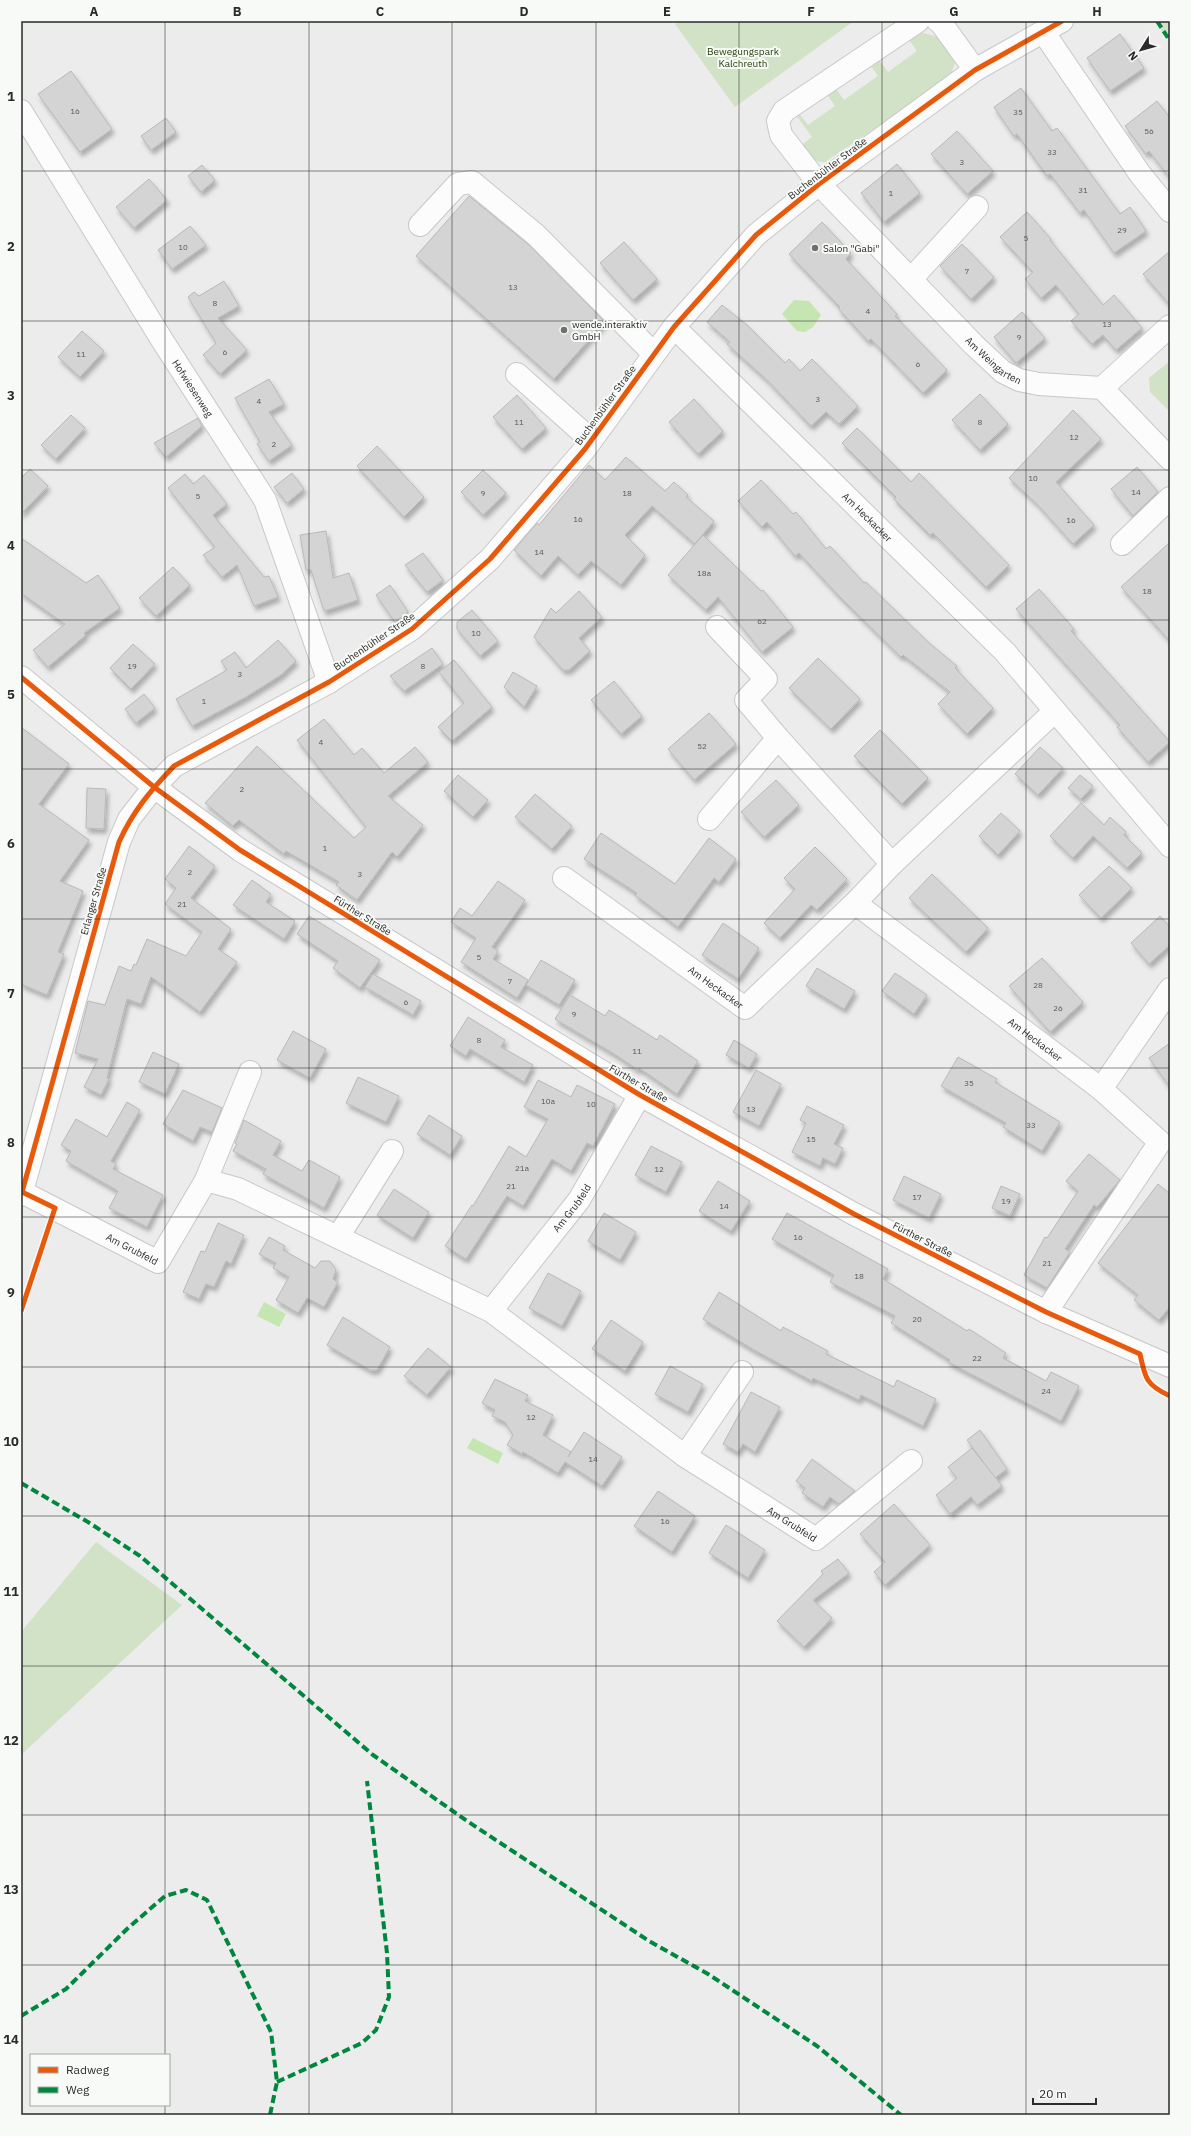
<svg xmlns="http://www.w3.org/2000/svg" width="1191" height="2136" font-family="'IBM Plex Sans',sans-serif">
  <defs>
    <filter id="shadow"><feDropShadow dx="2.5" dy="4.5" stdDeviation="2" flood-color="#0004"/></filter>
  </defs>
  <rect width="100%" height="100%" fill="#ebeceb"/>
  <g fill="#d1e2c7">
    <polygon points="680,21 854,21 735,107 675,24"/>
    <polygon points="1154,21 1170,21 1170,42"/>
    <path d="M920,32L938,37L955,63L949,78L825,162C812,163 808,154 802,145L812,137L796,115L798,112L808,125L835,106L825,91L833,85L844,100L878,76L869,63L877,57L888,72L917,51L909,40Z"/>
    <polygon points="1170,361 1170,412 1150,392 1149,378"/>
    <polygon points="96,1542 182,1605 21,1755 21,1632"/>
  </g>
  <g fill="#c5e6b0">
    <polygon points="794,300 809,301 821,315 813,327 805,332 797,331 782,314"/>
    <polygon points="264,1302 286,1314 279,1327 257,1316"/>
    <polygon points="473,1438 503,1453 498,1464 467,1448"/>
  </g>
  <g fill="#d3d4d3" stroke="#b8b9b8" filter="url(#shadow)">
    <polygon points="1120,34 1144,68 1110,91 1087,58"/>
    <polygon points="71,71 112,129 80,152 38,94"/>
    <polygon points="1021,88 1052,131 1057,128 1120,214 1130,207 1146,231 1114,253 1084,210 1080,213 1050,174 1047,176 1017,134 1014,136 994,107"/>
    <polygon points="1157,101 1170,118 1170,178 1149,151 1146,154 1125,126"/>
    <polygon points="166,118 176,132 151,150 141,136"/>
    <polygon points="957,131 993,171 967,194 931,154"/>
    <polygon points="897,164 920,193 884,222 861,193"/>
    <polygon points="202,165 215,180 201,192 188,176"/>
    <polygon points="149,179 167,200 134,228 116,207"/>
    <polygon points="469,196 529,245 605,322 554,379 416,256"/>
    <polygon points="1027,212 1051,239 1050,240 1103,305 1114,295 1142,328 1116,350 1103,335 1092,344 1071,321 1079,314 1056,285 1041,298 1025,279 1033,272 1000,237"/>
    <polygon points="822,222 851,253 846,259 897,314 895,316 947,370 923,393 871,339 868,341 838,308 840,307 789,254"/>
    <polygon points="190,226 206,245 172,269 158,250"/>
    <polygon points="624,242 657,279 633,300 600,263"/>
    <polygon points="962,244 994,277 971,299 940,266"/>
    <polygon points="1170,251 1170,305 1143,274"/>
    <polygon points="224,281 239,306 218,318 247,350 220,374 203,355 216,343 188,297 194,292 199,296"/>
    <polygon points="722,305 747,325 785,363 789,359 800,371 812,359 858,406 839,424 826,412 811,426 767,380 727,344 730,342 707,322"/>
    <polygon points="1022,312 1045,338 1016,363 994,337"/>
    <polygon points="82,331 104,351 80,377 58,357"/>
    <polygon points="269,379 284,404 269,412 292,445 269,461 257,444 260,442 235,398"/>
    <polygon points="980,394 1008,424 980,450 952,420"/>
    <polygon points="517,395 546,428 522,449 493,417"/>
    <polygon points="694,399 723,431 698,454 669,422"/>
    <polygon points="1073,410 1101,439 1056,482 1094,525 1073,544 1038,505 1009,478"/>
    <polygon points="71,415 85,428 56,459 41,445"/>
    <polygon points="198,418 202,426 166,457 154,443"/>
    <polygon points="857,428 911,482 919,473 1009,565 986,587 933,533 930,535 894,499 896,497 842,443"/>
    <polygon points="377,446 424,497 404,517 357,466"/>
    <polygon points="626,457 665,491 674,482 688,495 686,497 714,521 695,544 652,506 625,535 645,555 621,585 591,561 578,575 558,556 541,576 514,550 537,523 539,525 589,465 605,480"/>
    <polygon points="1137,467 1158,492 1133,516 1111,489"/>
    <polygon points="30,469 48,486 21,514 21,478"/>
    <polygon points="483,470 506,493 483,515 461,492"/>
    <polygon points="292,473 304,489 287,503 274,487"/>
    <polygon points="185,474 193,484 204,475 227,504 213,515 264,577 269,576 278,597 254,606 237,565 222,577 203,555 215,547 168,488"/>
    <polygon points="761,480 793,514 796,512 826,549 830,546 864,583 866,582 928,642 957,666 955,668 993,708 967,734 938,704 950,692 903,655 901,657 839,596 799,553 795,556 767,522 762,527 738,501"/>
    <polygon points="326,531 333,578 349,573 358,600 324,611 311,570 306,570 300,535"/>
    <polygon points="703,535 761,591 763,590 793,627 762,652 718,597 706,610 668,575"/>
    <polygon points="21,538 86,583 98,575 120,608 84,633 86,635 48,667 33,650 65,624 21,593"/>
    <polygon points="1170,542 1170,641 1121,587"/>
    <polygon points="423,553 443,580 427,592 405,565"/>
    <polygon points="173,567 190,585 156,616 139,598"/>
    <polygon points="390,585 408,612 395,622 376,595"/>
    <polygon points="1039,589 1074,629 1071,631 1170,742 1148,762 1117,727 1120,725 1016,609"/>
    <polygon points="579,591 602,617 579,638 590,651 569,670 563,670 534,637 551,608 556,613"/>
    <polygon points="472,610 498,641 480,656 457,629 457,622"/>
    <polygon points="278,640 296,661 281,675 246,697 192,726 176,699 227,670 221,661 235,652 246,668"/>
    <polygon points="133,644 155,664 131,689 110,668"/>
    <polygon points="432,648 443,664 404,691 390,676"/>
    <polygon points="818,658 860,699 831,729 789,688"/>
    <polygon points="454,660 492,707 452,741 438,727 464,703 439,672"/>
    <polygon points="513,672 537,686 524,707 504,687"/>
    <polygon points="614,681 642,716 621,734 591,700"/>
    <polygon points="144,694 155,708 136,723 125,709"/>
    <polygon points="709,713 736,744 694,780 668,749"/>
    <polygon points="324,719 354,755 362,748 384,773 415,747 428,762 388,796 423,825 397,857 392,852 357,900 336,885 339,882 286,851 284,854 239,820 233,826 205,803 257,746 354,838 366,827 297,740"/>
    <polygon points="21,727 69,764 39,804 89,840 60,881 83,891 58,952 64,954 47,995 21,984"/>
    <polygon points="880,730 928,778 902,804 854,756"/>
    <polygon points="1040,747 1063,768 1038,795 1015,774"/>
    <polygon points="458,775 488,800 473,817 444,791"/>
    <polygon points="1080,775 1093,786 1081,799 1068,788"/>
    <polygon points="776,780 799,805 764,837 741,812"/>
    <polygon points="87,788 106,789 104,829 86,828"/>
    <polygon points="535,794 572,826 552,849 515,817"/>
    <polygon points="1081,803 1104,825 1110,817 1126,832 1124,835 1142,853 1127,868 1093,836 1073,858 1050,836"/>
    <polygon points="1001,813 1020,831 998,855 979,836"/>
    <polygon points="601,833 675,884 709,838 736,859 719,882 714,878 678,927 635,895 637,893 584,859"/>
    <polygon points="189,846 215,866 191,898 231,929 218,949 237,962 200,1012 151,977 141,1004 127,999 107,1078 109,1079 101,1095 84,1087 98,1059 75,1053 88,1001 105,1005 119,966 131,971 134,964 136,965 147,939 186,956 202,932 165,904 176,888 165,879"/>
    <polygon points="815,847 847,879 817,910 811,905 780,938 764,923 795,889 784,878"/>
    <polygon points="1109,866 1132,888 1101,918 1079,895"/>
    <polygon points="932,874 988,928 966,952 909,898"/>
    <polygon points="252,880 271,894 266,902 295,921 284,939 233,905"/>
    <polygon points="498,881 525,900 492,947 498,951 493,959 528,980 517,998 461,962 476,938 451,922 460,908 472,916"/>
    <polygon points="309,916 380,960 360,988 333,968 338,961 297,934"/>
    <polygon points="1160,916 1170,927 1170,945 1149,964 1131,943"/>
    <polygon points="723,923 759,948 738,979 702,955"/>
    <polygon points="1042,958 1083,1002 1050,1032 1009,986"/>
    <polygon points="541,960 575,980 559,1005 526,985"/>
    <polygon points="817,968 855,991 844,1009 806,986"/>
    <polygon points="895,973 927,995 914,1014 882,991"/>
    <polygon points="373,974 421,1001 413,1015 365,987"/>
    <polygon points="570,995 605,1016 609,1010 657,1040 660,1035 698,1061 677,1094 639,1068 638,1070 616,1055 555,1019"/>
    <polygon points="468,1017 505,1040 501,1047 533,1065 524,1082 470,1049 466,1056 450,1046"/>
    <polygon points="293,1031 326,1049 310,1078 277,1060"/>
    <polygon points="734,1040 757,1054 749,1068 726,1055"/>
    <polygon points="1170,1043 1170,1087 1149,1058"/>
    <polygon points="153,1052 179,1064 165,1094 139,1082"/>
    <polygon points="958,1057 997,1079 995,1082 1060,1122 1042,1151 1003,1127 1006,1123 941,1086"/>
    <polygon points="756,1070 781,1084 759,1126 733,1112"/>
    <polygon points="358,1077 399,1096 386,1122 346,1103"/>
    <polygon points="538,1080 571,1097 577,1085 615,1104 593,1146 587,1143 571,1171 552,1159 523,1206 507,1196 466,1259 445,1246 472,1205 473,1206 509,1146 526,1157 548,1119 524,1107"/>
    <polygon points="183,1090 222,1108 212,1132 200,1127 193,1141 163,1124"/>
    <polygon points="127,1102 140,1110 111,1161 116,1164 113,1169 163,1195 147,1227 109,1208 118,1191 66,1161 71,1151 61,1145 76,1119 107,1137"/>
    <polygon points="807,1106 844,1125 834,1144 843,1148 835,1164 823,1158 820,1166 792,1152 806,1123 800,1120"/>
    <polygon points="429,1115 462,1136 450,1155 417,1134"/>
    <polygon points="244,1120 281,1141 273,1155 302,1171 309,1160 340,1177 324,1208 263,1174 266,1169 233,1151 237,1144 235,1143"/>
    <polygon points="651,1146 682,1162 666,1192 635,1175"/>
    <polygon points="1089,1154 1120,1180 1097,1207 1094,1205 1065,1249 1070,1252 1047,1288 1024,1275 1045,1237 1047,1238 1078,1191 1066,1181"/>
    <polygon points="904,1176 941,1194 929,1218 893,1200"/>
    <polygon points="718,1181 750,1201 731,1231 699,1211"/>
    <polygon points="1158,1184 1170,1194 1170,1307 1159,1320 1134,1300 1138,1295 1098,1263"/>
    <polygon points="1001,1186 1020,1194 1010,1216 992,1208"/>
    <polygon points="394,1189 429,1212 413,1238 377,1215"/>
    <polygon points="604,1213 636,1232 620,1260 588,1241"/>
    <polygon points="787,1213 888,1269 883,1279 967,1331 969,1329 1006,1353 1003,1358 1046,1381 1051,1372 1079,1386 1061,1421 948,1362 950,1360 891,1323 895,1316 830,1282 834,1275 772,1239"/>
    <polygon points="218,1223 244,1235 231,1264 226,1261 214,1287 206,1284 199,1299 183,1292 201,1251 205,1252"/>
    <polygon points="269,1237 285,1246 283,1250 315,1268 321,1261 330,1261 336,1270 333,1279 338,1282 324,1307 307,1298 298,1313 276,1300 289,1277 273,1268 276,1263 259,1254"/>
    <polygon points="548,1273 581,1291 562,1326 529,1308"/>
    <polygon points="719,1292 781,1331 783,1327 828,1351 826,1354 894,1387 897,1380 936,1399 923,1426 861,1395 859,1400 813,1378 812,1381 754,1350 703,1319"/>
    <polygon points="343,1317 390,1347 377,1370 370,1370 327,1345"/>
    <polygon points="611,1320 643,1342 625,1371 592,1349"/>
    <polygon points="428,1348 451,1367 427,1395 404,1376"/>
    <polygon points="670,1366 703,1384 688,1412 655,1394"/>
    <polygon points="495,1379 528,1395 525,1401 553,1415 543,1435 571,1452 568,1457 584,1432 622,1457 602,1486 565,1462 558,1473 523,1452 522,1454 507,1445 513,1435 505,1422 492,1416 495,1410 482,1403"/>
    <polygon points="751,1392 780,1407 755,1452 743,1444 738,1452 723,1444"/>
    <polygon points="980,1430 1007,1469 995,1478 967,1440"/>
    <polygon points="972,1448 1002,1486 977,1505 971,1497 950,1514 936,1495 957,1478 948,1467"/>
    <polygon points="812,1459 855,1491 839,1504 830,1497 823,1507 802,1493 805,1488 796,1481"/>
    <polygon points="658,1491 695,1516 672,1552 634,1526"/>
    <polygon points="894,1504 930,1545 885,1585 874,1572 885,1562 860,1534"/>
    <polygon points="726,1525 765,1550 748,1578 709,1553"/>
    <polygon points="838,1559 849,1573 813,1600 832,1618 804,1647 777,1621 823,1574 821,1571"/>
  </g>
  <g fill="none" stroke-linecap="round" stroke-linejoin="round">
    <defs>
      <g id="minor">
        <path id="s1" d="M918,21L784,111L778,121L781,135L819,184L974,345L1003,372L1019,380L1039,384L1102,388L1170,459"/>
        <polyline points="938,21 941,23 975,70"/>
        <polyline points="1062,21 975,70 819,184 756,235 674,327 585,449 490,559 412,629 329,682 174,766 154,787 240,850 640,1095 854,1214 1046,1312 1170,1366"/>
        <polyline points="1044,33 1140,174 1170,211"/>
        <path id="s2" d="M21,111L162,340L265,500L329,682"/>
        <polyline points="420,225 458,184 472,182 536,235 654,354"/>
        <polyline points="912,278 977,207"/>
        <path id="s3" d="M674,327L1005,652L1170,846"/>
        <polyline points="517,374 591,440"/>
        <polyline points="1102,388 1170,326"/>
        <polyline points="1122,544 1170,498"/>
        <polyline points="717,627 766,679 746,700 778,738"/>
        <polyline points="709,819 778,738 892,864"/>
        <path id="s4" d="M564,878L745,1008L855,903L892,864L1055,711"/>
        <path id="s5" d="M855,903L1101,1089L1160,1142L1046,1312"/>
        <polyline points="1101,1089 1170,989"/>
        <polyline points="206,1180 250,1072"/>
        <path id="s6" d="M22,1192L158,1262L206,1180L238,1189L491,1311L685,1456L816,1539L911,1461"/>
        <polyline points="338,1237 392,1151"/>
        <path id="s7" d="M491,1311L579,1200L640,1095"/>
        <polyline points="685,1456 742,1372"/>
      </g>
      <polyline id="major" points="21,677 154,787 129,819 119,842 21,1195"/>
    </defs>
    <use href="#minor" stroke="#c7c8c7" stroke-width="24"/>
    <use href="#major" stroke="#c7c8c7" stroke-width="24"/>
    <use href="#minor" stroke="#fcfcfc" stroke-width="22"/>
    <use href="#major" stroke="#fcfcfc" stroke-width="22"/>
    <g stroke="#00873e" stroke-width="4" stroke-dasharray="8 4" stroke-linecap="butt">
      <polyline points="1157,21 1170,41"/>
      <polyline points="21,1483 88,1522 140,1556 373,1755 467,1821 649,1941 708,1974 817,2046 901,2115"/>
      <polyline points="21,2016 66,1989 127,1929 165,1896 186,1890 207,1900 271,2032 277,2082 270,2115"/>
      <polyline points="277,2082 362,2043 376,2030 389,1997 387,1953 367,1781"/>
    </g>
    <defs>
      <g id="cycleway">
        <path d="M21,677L154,787L240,850L640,1095L854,1214L1046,1312L1140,1354C1145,1378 1146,1385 1170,1396"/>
        <path d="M21,1311L55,1208L22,1192L119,842C133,811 151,790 174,766L329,682L412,629L490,559L585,449L674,327L756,235L819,184L975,70L1062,21"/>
      </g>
    </defs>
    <use href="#cycleway" stroke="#f8faf7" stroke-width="8"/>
    <use href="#cycleway" stroke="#e8590c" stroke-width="5"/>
  </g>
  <path fill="none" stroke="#2a2b2a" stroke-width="1" stroke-opacity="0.55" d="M165,21V2055M309,21V2115M452,21V2115M596,21V2115M739,21V2115M882,21V2115M1026,21V2115M21,171H1170M21,321H1170M21,470H1170M21,620H1170M21,769H1170M21,919H1170M21,1068H1170M21,1217H1170M21,1367H1170M21,1516H1170M21,1666H1170M21,1815H1170M21,1965H1170M165,2105V2115"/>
  <g fill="#6e6f6e" stroke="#f8faf7" stroke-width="1.5">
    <circle cx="815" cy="248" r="4"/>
    <circle cx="564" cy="330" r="4"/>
  </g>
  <g text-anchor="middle" stroke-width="4" stroke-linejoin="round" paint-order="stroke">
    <g font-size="8" fill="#555655">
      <text x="75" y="114">16</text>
      <text x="1018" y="115">35</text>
      <text x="1149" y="134">56</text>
      <text x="1052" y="155">33</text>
      <text x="962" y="165">3</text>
      <text x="1083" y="193">31</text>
      <text x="891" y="196">1</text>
      <text x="1122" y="233">29</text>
      <text x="1026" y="241">5</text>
      <text x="183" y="250">10</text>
      <text x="967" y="274">7</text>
      <text x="513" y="290">13</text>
      <text x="215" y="306">8</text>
      <text x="868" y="314">4</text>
      <text x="1107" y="327">13</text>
      <text x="1019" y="340">9</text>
      <text x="225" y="355">6</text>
      <text x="81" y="357">11</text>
      <text x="918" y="367">6</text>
      <text x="818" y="402">3</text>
      <text x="259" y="404">4</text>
      <text x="519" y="425">11</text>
      <text x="980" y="425">8</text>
      <text x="1074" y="440">12</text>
      <text x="274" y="447">2</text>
      <text x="1033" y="481">10</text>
      <text x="1136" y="495">14</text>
      <text x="483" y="496">9</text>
      <text x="627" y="496">18</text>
      <text x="198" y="499">5</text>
      <text x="578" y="522">16</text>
      <text x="1071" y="523">16</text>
      <text x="539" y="555">14</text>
      <text x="704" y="576">18a</text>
      <text x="1147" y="594">18</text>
      <text x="762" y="624">62</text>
      <text x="476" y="636">10</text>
      <text x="132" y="669">19</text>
      <text x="423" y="669">8</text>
      <text x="240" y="677">3</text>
      <text x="204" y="704">1</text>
      <text x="321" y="745">4</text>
      <text x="702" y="749">52</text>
      <text x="242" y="792">2</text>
      <text x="325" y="851">1</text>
      <text x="190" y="875">2</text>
      <text x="360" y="877">3</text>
      <text x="182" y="907">21</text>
      <text x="479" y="960">5</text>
      <text x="510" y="984">7</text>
      <text x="1038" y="988">28</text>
      <text x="406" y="1005">6</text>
      <text x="1058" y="1011">26</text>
      <text x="574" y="1017">9</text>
      <text x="479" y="1043">8</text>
      <text x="637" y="1054">11</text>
      <text x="969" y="1086">35</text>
      <text x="548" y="1104">10a</text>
      <text x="591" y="1107">10</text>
      <text x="751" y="1112">13</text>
      <text x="1031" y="1128">33</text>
      <text x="811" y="1142">15</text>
      <text x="522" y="1171">21a</text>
      <text x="659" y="1172">12</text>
      <text x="511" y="1189">21</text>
      <text x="917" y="1200">17</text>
      <text x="1006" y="1204">19</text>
      <text x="724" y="1209">14</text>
      <text x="798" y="1240">16</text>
      <text x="1047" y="1266">21</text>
      <text x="859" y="1279">18</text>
      <text x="917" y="1322">20</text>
      <text x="977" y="1361">22</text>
      <text x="1046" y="1394">24</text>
      <text x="531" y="1420">12</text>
      <text x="593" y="1462">14</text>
      <text x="665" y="1524">16</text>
    </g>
    <g font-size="10" fill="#1d3802" stroke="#f8faf7">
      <text x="743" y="55">Bewegungspark<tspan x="743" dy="12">Kalchreuth</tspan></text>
    </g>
    <g font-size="10" fill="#2a2b2a" stroke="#f8faf7">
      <text transform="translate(827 168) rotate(-37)" y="4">Buchenbühler Straße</text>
      <text dy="4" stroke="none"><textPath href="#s1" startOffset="498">Am Weingarten</textPath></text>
      <text dy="4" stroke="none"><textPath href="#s2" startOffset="326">Hofwiesenweg</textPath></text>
      <text transform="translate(605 405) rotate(-54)" y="4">Buchenbühler Straße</text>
      <text dy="4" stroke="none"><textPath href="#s3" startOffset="271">Am Heckacker</textPath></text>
      <text transform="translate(374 641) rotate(-34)" y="4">Buchenbühler Straße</text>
      <text transform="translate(93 901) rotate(-74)" y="4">Erlanger Straße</text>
      <text transform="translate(363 915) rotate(32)" y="4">Fürther Straße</text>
      <text dy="4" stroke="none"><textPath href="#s4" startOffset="187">Am Heckacker</textPath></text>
      <text dy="4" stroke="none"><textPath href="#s5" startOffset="226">Am Heckacker</textPath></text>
      <text transform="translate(639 1083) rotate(30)" y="4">Fürther Straße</text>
      <text dy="4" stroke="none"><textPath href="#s7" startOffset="131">Am Grubfeld</textPath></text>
      <text transform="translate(923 1239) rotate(27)" y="4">Fürther Straße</text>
      <text dy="4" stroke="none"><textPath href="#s6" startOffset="124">Am Grubfeld</textPath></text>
      <text dy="4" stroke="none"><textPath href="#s6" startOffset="931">Am Grubfeld</textPath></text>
    </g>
    <g font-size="10" fill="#2a2b2a" stroke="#f8faf7" text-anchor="start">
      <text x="823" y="252">Salon "Gabi"</text>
      <text x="572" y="328">wende.interaktiv<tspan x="572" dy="12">GmbH</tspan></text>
    </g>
  </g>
  <rect width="1191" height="2136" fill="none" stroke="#f8faf7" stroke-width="44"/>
  <rect x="30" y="2054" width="140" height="52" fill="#f8faf7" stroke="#a6a7a5"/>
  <rect x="38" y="2067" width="20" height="6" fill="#e8590c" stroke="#a6a7a5"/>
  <text x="66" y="2074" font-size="12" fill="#2a2b2a">Radweg</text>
  <rect x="38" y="2087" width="20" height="6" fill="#00873e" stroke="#a6a7a5"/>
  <text x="66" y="2094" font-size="12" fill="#2a2b2a">Weg</text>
  <g transform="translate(1141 50) rotate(233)" stroke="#f8faf7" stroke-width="3" paint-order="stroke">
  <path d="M0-3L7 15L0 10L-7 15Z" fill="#2a2b2a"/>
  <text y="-6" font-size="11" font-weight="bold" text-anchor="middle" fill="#2a2b2a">N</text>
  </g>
  <path d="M1033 2098v6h63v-6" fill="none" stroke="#2a2b2a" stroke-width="2"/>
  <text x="1039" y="2098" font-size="12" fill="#2a2b2a" stroke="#f8faf7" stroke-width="3" paint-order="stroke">20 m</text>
  <rect x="22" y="22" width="1147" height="2092" fill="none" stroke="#2a2b2a" stroke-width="1.5"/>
  <g font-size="13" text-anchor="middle" font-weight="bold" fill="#2a2b2a">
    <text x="94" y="16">A</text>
    <text x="237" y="16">B</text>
    <text x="380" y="16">C</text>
    <text x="524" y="16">D</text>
    <text x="667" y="16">E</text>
    <text x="811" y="16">F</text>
    <text x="954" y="16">G</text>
    <text x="1097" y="16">H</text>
    <text x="11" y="101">1</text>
    <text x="11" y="251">2</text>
    <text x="11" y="400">3</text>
    <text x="11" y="550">4</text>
    <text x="11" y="699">5</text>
    <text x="11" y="848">6</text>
    <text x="11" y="998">7</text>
    <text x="11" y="1147">8</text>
    <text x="11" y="1297">9</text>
    <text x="11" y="1446">10</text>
    <text x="11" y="1596">11</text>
    <text x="11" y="1745">12</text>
    <text x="11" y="1894">13</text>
    <text x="11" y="2044">14</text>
  </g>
</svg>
